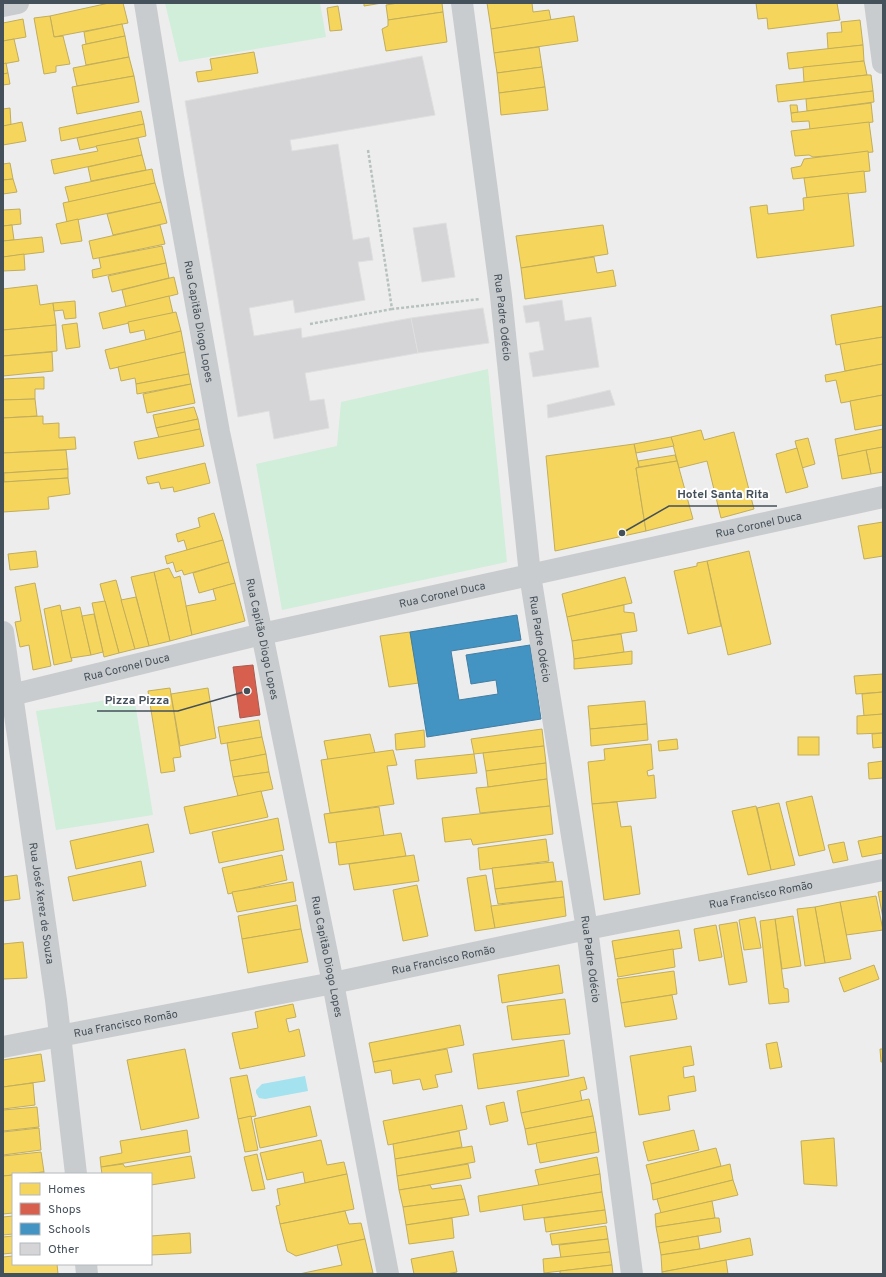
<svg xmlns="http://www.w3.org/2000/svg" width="886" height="1277" font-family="Overpass,sans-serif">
  <rect width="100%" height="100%" fill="#eeeded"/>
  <g fill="#d0eeda">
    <polygon points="165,3 320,3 326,37 179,62"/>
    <polygon points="488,369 507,562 282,610 256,464 337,446 341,402"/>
    <polygon points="134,696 153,815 56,830 36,711"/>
  </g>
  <polygon fill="#a3e2ee" points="305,1076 308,1091 265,1099 259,1098 256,1093 256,1090 262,1084"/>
  <g fill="#f6d55c" stroke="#c1ad5b">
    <polygon points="109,3 123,3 128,23 54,37 50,16"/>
    <polygon points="364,3 382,3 364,6"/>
    <polygon points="398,3 442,3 443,12 388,20 386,5"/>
    <polygon points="487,3 532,3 533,12 549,10 551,20 491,29"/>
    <polygon points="756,3 837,3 840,20 768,29 767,18 758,19"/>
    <polygon points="338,6 342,30 330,31 327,8"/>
    <polygon points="443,12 447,42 386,51 382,29 388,26 388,20"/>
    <polygon points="50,16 54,37 63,36 70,64 56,66 56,72 44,74 34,18"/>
    <polygon points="574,16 578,41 494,53 491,29"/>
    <polygon points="23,19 26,37 3,41 3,23"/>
    <polygon points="860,20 863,45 828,49 827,33 842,32 841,22"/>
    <polygon points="122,24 125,36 86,44 84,32"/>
    <polygon points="125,36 129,57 86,65 82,45"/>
    <polygon points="14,39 19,61 3,64 3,41"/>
    <polygon points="863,45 864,61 789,69 787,53"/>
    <polygon points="539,47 542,67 497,73 494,53"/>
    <polygon points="254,52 258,73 198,82 196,72 212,70 210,59"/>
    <polygon points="129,57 134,76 77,86 73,68"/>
    <polygon points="864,61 867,75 804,82 803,67"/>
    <polygon points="6,63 8,73 3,74 3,64"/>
    <polygon points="542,67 545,87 499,93 497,73"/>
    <polygon points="8,73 10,84 3,85 3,74"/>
    <polygon points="867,75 871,75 873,91 778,102 776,85"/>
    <polygon points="134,76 139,102 77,114 72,87"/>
    <polygon points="545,87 548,110 501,115 499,93"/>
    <polygon points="873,91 874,102 807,111 806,99"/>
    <polygon points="871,103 873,122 810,130 809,121 792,122 791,113"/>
    <polygon points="790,105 797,105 798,112 791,113"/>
    <polygon points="10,108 11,125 3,126 3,109"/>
    <polygon points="141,111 144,124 61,141 59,128"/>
    <polygon points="22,122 26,141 3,145 3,126"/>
    <polygon points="869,122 873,152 813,157 809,155 795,156 791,131"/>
    <polygon points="144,124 146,136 80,150 77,138"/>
    <polygon points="138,138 142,155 54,174 51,160 98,151 96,146"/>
    <polygon points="868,151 870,171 793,179 791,168 801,166 804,159"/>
    <polygon points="142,155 146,170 91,181 88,167"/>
    <polygon points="10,163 13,179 3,180 3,164"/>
    <polygon points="152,169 155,183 69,202 65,187"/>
    <polygon points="864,171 866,192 807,198 804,178"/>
    <polygon points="13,179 17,192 3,194 3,180"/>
    <polygon points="155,183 161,202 67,222 63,203"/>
    <polygon points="848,193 854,246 757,258 750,207 767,205 768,214 804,210 803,198"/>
    <polygon points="161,202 167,223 113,235 107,214"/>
    <polygon points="20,209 21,224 3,226 3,210"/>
    <polygon points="78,219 82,241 61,244 56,224"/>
    <polygon points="12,225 14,240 3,241 3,226"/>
    <polygon points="160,225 165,244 93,259 89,241"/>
    <polygon points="603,225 608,254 521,268 516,236"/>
    <polygon points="42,237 44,252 3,257 3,241"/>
    <polygon points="162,246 166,263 93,278 92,270 101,268 99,258"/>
    <polygon points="24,254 25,270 3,271 3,257"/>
    <polygon points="594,257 597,273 613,270 616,286 525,299 521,268"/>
    <polygon points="166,263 169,278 112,292 108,276"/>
    <polygon points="174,277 178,294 126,307 122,290"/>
    <polygon points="37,285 40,305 53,303 56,325 3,330 3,289"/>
    <polygon points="169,296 173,313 103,329 99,313"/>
    <polygon points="75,301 76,318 65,319 63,310 54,311 53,303"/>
    <polygon points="883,306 883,337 836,345 831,315"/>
    <polygon points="176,312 181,331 146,340 144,330 130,333 128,322"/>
    <polygon points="77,323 80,347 66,349 62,325"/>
    <polygon points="56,325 57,351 3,356 3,330"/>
    <polygon points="181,331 185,352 110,369 105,350"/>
    <polygon points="883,337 883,364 845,371 840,344"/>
    <polygon points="52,352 53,371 3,376 3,356"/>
    <polygon points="185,352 189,374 136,384 135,378 121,381 118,367"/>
    <polygon points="883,364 883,395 841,403 836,380 826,382 825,375"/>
    <polygon points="189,374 191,384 137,394 136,384"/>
    <polygon points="44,377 44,389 35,389 35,399 3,400 3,379"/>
    <polygon points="191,384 195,403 147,413 143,394"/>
    <polygon points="883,395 883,425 855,430 850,401"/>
    <polygon points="35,399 37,416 3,418 3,400"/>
    <polygon points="194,407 198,419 156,428 153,415"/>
    <polygon points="43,416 43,424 59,423 59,438 75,437 76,449 3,453 3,418"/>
    <polygon points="198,419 200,429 159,438 156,428"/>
    <polygon points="200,429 204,446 138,459 134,442"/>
    <polygon points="883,429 883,447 838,456 835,439"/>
    <polygon points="701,430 704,440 734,432 754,509 721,518 707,461 679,468 671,437"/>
    <polygon points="671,437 674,446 636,453 634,444"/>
    <polygon points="808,438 815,464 802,468 795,441"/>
    <polygon points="634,444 639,467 636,468 646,531 555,551 546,456"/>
    <polygon points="883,447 883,472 871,474 866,450"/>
    <polygon points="797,448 808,487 786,493 776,454"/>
    <polygon points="66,450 68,469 3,473 3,453"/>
    <polygon points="866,450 871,474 842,479 838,456"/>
    <polygon points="675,455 677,461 639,467 638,461"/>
    <polygon points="677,461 693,519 646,531 636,468"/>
    <polygon points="205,463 210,483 174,492 173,487 161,489 159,482 148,484 146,477"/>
    <polygon points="68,469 68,478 4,482 4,473"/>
    <polygon points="68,478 70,494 48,497 49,509 3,512 3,482"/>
    <polygon points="214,513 223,540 187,550 184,540 178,542 176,534 200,527 198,518"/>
    <polygon points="883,522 883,556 864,559 858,526"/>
    <polygon points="223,540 229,562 184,575 182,570 176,572 173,562 167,564 165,556"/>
    <polygon points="36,551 38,567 10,570 8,554"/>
    <polygon points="749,551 771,644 728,655 707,561"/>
    <polygon points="707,561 721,626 688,634 674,571 697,566 697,563"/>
    <polygon points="229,562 235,583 199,593 193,573"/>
    <polygon points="169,568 174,578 180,576 192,635 170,641 154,572"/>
    <polygon points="154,572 170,641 149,646 131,577"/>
    <polygon points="625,577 632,603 567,617 562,594"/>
    <polygon points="116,580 135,649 119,653 100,584"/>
    <polygon points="35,583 51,666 33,670 29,645 20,647 15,622 21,621 15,587"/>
    <polygon points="235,583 245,621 192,635 186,606 216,600 213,589"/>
    <polygon points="136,597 149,646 135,649 121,600"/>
    <polygon points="105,601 119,653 104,657 92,603"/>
    <polygon points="60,605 72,661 54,665 44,609"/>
    <polygon points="624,605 624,612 634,613 637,631 572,641 567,617"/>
    <polygon points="80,607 91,655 71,658 61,611"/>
    <polygon points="94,614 103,652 91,655 82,616"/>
    <polygon points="410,632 419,683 389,687 380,636"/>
    <polygon points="621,634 624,652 574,659 572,641"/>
    <polygon points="632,651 632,664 574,669 574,659"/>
    <polygon points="883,674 883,692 856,694 854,676"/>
    <polygon points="170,688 181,757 173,758 175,771 161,773 148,691"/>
    <polygon points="208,688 216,738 180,746 171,694"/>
    <polygon points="883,692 883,714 864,716 862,694"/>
    <polygon points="645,701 647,724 590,729 588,706"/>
    <polygon points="883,714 883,733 857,734 857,716"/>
    <polygon points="259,720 262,737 221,744 218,727"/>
    <polygon points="647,724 648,740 591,746 590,729"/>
    <polygon points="542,729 544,746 474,754 471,739"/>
    <polygon points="424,730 425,747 396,750 395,734"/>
    <polygon points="883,733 883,747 873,748 872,734"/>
    <polygon points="370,734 375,753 328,760 324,741"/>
    <polygon points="262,737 266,754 230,761 227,743"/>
    <rect x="798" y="737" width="21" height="18"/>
    <polygon points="677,739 678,749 659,751 658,741"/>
    <polygon points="651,744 653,769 647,771 648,776 654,775 656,798 592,804 588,762 605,760 604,749"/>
    <polygon points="544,746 546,763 486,771 483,753"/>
    <polygon points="393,750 397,765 387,766 394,804 330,813 321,760"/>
    <polygon points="266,754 269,772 233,777 230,761"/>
    <polygon points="474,754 477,773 417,779 415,760"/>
    <polygon points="883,761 883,778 869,779 868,763"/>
    <polygon points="546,763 547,779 488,787 486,771"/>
    <polygon points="269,772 273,789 238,796 233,777"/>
    <polygon points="547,779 550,806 480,813 476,788 488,787"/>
    <polygon points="261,791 268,817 190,834 184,807"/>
    <polygon points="812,796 825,850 799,856 786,802"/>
    <polygon points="617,802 621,827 631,826 640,894 604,900 592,804"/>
    <polygon points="779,803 795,865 771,870 757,808"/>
    <polygon points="550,806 553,834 473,845 471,839 445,842 442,818"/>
    <polygon points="756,806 771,870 748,875 732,811"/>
    <polygon points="379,807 384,836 329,843 324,814"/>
    <polygon points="278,818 284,850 219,863 212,832"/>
    <polygon points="148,824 154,852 76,869 70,841"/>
    <polygon points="401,833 406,856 339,865 336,842"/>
    <polygon points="883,836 883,853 862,857 858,841"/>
    <polygon points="546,839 549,861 480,870 478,848"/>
    <polygon points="844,842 848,860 833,863 828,845"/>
    <polygon points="282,855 287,880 228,894 222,868"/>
    <polygon points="414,855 419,881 354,890 349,864"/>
    <polygon points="141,861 146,886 73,901 68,877"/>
    <polygon points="553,862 556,881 495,889 492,868"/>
    <polygon points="17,875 20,899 3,901 3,877"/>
    <polygon points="486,875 495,928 475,931 467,878"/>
    <polygon points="562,881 564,897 498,904 495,889"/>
    <polygon points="293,882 296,901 237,912 232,892"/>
    <polygon points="417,885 428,936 403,941 393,890"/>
    <polygon points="883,891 883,918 878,892"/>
    <polygon points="876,896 883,930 846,935 840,902"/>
    <polygon points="564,897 566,916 495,928 491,906"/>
    <polygon points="840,902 851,959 825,963 815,907"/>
    <polygon points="297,905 301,929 242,939 238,916"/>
    <polygon points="815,907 825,963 805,966 797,909"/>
    <polygon points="793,916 801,966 782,969 775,919"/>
    <polygon points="755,917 761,948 744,950 739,920"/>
    <polygon points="775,919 784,988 788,989 789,1002 769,1004 760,921"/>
    <polygon points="737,922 747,982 729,985 719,925"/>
    <polygon points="716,925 722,957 699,961 694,929"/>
    <polygon points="301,929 308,962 248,973 242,939"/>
    <polygon points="679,930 682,948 615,959 612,941"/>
    <polygon points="23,942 27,978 3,979 3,944"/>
    <polygon points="673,949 675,967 618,977 615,959"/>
    <polygon points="559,965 563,993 502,1003 498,975"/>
    <polygon points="874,965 879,979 844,992 839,978"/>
    <polygon points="674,971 677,994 621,1003 617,979"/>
    <polygon points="672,995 677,1019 625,1027 621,1003"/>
    <polygon points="565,999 570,1034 512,1040 507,1006"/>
    <polygon points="293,1004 296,1017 286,1019 289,1032 299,1029 305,1056 240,1069 232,1033 258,1028 255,1012"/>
    <polygon points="460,1025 464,1045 373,1062 369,1043"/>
    <polygon points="564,1040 569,1076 478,1089 473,1054"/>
    <polygon points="777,1042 782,1067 770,1069 766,1044"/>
    <polygon points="691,1046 694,1065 683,1067 684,1078 694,1076 696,1091 668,1096 670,1110 639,1115 630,1056"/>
    <polygon points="185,1049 199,1118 141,1130 127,1060"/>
    <polygon points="447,1049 452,1072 435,1075 438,1087 423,1090 420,1079 393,1084 391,1070 375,1073 373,1062"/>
    <polygon points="880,1049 883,1049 883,1062 881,1062"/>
    <polygon points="41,1054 45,1081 3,1087 3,1060"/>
    <polygon points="247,1075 256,1116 238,1119 230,1078"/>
    <polygon points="584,1077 587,1089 580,1091 582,1101 521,1113 517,1091"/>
    <polygon points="33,1083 35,1105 3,1109 3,1087"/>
    <polygon points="589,1099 593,1116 525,1129 521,1113"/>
    <polygon points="504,1102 508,1121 490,1125 486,1106"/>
    <polygon points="462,1105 467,1129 388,1145 383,1121"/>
    <polygon points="310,1106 317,1136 260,1148 254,1119"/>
    <polygon points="37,1107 39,1127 3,1131 3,1110"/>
    <polygon points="251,1116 258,1150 245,1152 238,1119"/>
    <polygon points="593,1116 596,1132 528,1145 525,1129"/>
    <polygon points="39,1128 41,1150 3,1155 3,1132"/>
    <polygon points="187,1130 190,1152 101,1167 100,1157 122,1153 120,1141"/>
    <polygon points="694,1130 699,1150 648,1161 643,1142"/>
    <polygon points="459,1131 462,1147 395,1159 393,1144"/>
    <polygon points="596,1132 599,1152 540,1163 536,1143"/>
    <polygon points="834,1138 837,1186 804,1184 801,1141"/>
    <polygon points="321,1140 327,1165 344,1162 347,1174 305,1183 303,1172 267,1180 260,1153"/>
    <polygon points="472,1146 475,1162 397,1176 395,1159"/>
    <polygon points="716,1148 721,1166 651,1184 646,1165"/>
    <polygon points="41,1152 44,1172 3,1176 3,1156"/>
    <polygon points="257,1154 265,1189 252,1191 244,1157"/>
    <polygon points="191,1156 195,1178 151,1185 151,1174 102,1174 101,1167 123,1164 125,1167"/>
    <polygon points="597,1157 600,1174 539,1186 535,1170"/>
    <polygon points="468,1164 471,1178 399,1190 397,1176"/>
    <polygon points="730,1164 733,1180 653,1200 651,1184"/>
    <polygon points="44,1172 44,1174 22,1174"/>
    <polygon points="347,1174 354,1209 280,1224 276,1206 280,1205 277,1189"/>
    <polygon points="600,1174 602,1192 480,1212 478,1196"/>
    <polygon points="13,1175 13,1213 3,1214 3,1176"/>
    <polygon points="733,1180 738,1195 661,1213 657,1199"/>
    <polygon points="430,1185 432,1189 461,1185 465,1199 403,1207 399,1190"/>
    <polygon points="602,1192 605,1210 524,1220 522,1205"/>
    <polygon points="465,1199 469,1215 406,1225 403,1207"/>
    <polygon points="712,1201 715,1218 656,1227 655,1214"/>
    <polygon points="605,1210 607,1223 546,1232 544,1218"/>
    <polygon points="345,1211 349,1224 361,1223 365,1239 337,1245 296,1256 287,1251 280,1224"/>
    <polygon points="13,1216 13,1234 3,1235 3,1217"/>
    <polygon points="452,1218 454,1238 409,1244 406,1225"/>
    <polygon points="715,1218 719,1218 721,1232 659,1243 656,1227"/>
    <polygon points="606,1226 608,1239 552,1245 550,1234"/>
    <polygon points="190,1233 191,1253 151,1255 151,1236"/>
    <polygon points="13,1236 13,1253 3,1254 3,1237"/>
    <polygon points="698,1236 700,1249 661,1255 659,1243"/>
    <polygon points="750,1238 753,1255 662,1272 661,1255 700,1249"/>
    <polygon points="365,1239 373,1273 299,1274 342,1265 337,1245"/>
    <polygon points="608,1239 610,1252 561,1258 559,1245"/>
    <polygon points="453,1251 457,1272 446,1274 414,1274 411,1259"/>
    <polygon points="610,1252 612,1265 544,1273 543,1259"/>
    <polygon points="13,1256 13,1264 57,1264 58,1274 3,1274 3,1257"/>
    <polygon points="726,1260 728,1274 662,1274 662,1272"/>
    <polygon points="612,1265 613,1274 560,1274 560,1271"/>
  </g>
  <polygon fill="#d6604d" stroke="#aa5b51" points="253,665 260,715 240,718 233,667"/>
  <polygon fill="#4393c3" stroke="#437fa4" points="517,615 521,640 451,651 459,700 498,694 496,680 471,684 466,655 530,645 541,719 427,737 410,632"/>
  <g fill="#d5d5d7" stroke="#dfdfe0">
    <polygon points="422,56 435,115 290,140 292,151 338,144 353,240 369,237 373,260 358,262 365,300 295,313 293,300 249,308 254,336 301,328 302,338 411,318 418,353 305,373 310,401 324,399 329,428 274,439 269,411 238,417 185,101"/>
    <polygon points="446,223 455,277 422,282 413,228"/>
    <polygon points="562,300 565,321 591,317 599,367 533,377 529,353 544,350 539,321 526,323 523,306"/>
    <polygon points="483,308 489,343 418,353 411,318"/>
    <polygon points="610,390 615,405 548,418 547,405"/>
  </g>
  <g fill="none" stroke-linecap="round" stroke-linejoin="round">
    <g stroke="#b6c2be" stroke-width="2.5" stroke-dasharray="3 2" stroke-linecap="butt">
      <polyline points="368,150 392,309 480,299"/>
      <polyline points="310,324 392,309"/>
    </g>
    <g stroke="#c9ccce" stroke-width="22">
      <path id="s1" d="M145,3L173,176L219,432L262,634L333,983L388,1274"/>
      <path id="s2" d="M462,3L501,296L530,575L587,929L632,1274"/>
      <polyline points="875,3 883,63"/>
      <polyline points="3,6 18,3"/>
      <path id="s3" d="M3,632L56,1000L76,1174"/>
      <path id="s4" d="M3,697L262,634L883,497"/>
      <path id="s5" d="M3,1047L333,983L587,929L883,870"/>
      <polyline points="86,1264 87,1274"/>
    </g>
  </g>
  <g text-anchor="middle" stroke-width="4" stroke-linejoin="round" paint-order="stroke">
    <g font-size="11" fill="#44505a" stroke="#fff">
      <text dy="4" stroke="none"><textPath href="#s2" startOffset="317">Rua Padre Odécio</textPath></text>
      <text dy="4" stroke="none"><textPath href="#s1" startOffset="323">Rua Capitão Diogo Lopes</textPath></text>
      <text dy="4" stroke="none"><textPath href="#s4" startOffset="775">Rua Coronel Duca</textPath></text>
      <text dy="4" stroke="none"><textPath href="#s4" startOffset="451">Rua Coronel Duca</textPath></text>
      <text dy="4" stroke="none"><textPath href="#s1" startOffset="647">Rua Capitão Diogo Lopes</textPath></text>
      <text dy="4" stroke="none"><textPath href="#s2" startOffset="641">Rua Padre Odécio</textPath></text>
      <text dy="4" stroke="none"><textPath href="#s4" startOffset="127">Rua Coronel Duca</textPath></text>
      <text dy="4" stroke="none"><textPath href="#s5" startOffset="773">Rua Francisco Romão</textPath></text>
      <text dy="4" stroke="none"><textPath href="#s3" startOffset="274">Rua José Xerez de Souza</textPath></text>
      <text dy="4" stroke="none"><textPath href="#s1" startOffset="971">Rua Capitão Diogo Lopes</textPath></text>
      <text dy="4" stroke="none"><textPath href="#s5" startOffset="449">Rua Francisco Romão</textPath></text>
      <text dy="4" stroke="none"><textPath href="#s2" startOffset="965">Rua Padre Odécio</textPath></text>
      <text dy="4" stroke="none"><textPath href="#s5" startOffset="125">Rua Francisco Romão</textPath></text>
    </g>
  </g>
  <path fill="none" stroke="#44505a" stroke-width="1.5" d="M622 533L669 506H777M247 691L178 711H97"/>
  <g fill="#44505a" stroke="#fff" stroke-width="1.5">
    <circle cx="622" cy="533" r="4"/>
    <circle cx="247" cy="691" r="4"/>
  </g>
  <g font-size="12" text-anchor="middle" font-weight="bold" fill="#44505a" stroke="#fff" stroke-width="4" stroke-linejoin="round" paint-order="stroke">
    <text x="723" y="498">Hotel Santa Rita</text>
    <text x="137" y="704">Pizza Pizza</text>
  </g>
  <rect width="886" height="1277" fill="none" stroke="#44505a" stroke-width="8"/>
  <rect x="12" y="1173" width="140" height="92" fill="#ffffff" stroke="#b4b9bd"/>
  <rect x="20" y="1183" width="20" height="12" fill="#f6d55c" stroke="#b4b9bd"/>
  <text x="48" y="1193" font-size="12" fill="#44505a">Homes</text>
  <rect x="20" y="1203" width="20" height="12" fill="#d6604d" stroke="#b4b9bd"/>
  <text x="48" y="1213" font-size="12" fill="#44505a">Shops</text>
  <rect x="20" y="1223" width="20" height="12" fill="#4393c3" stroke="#b4b9bd"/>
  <text x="48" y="1233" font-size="12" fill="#44505a">Schools</text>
  <rect x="20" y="1243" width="20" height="12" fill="#d5d5d7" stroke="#b4b9bd"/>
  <text x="48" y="1253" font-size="12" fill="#44505a">Other</text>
</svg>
